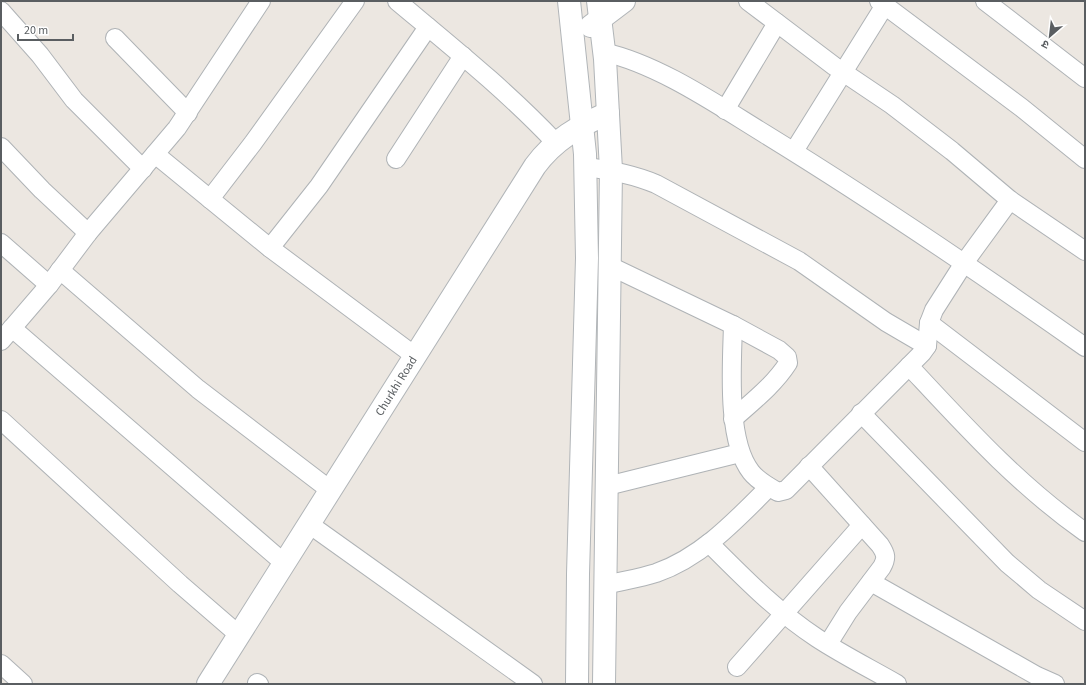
<svg xmlns="http://www.w3.org/2000/svg" width="1086" height="685" font-family="'Source Sans 3','Noto Sans Devanagari',sans-serif">
  <rect width="100%" height="100%" fill="#ece7e1"/>
  <g fill="none" stroke-linecap="round" stroke-linejoin="round">
    <defs>
      <g id="street">
        <path d="M397,1C452,47 507,91 556,143"/>
        <polyline points="748,1 834,66 892,105 952,151 1010,200 1085,251"/>
        <polyline points="879,1 1022,108 1085,159"/>
        <polyline points="985,1 1085,78"/>
        <polyline points="1,11 40,55 74,100 143,169"/>
        <polyline points="115,38 188,113"/>
        <path d="M603,52C658,64 716,104 765,134C874,201 980,273 1085,347"/>
        <polyline points="725,110 777,23"/>
        <polyline points="1,147 42,190 88,233"/>
        <polyline points="794,151 885,5"/>
        <polyline points="155,154 270,248 415,356"/>
        <polyline points="396,159 463,56"/>
        <path d="M585,167C611,170 632,174 656,184L799,261L886,322L927,346"/>
        <polyline points="210,199 253,143 355,1"/>
        <polyline points="1,243 49,285"/>
        <polyline points="270,248 319,186 428,27"/>
        <path d="M610,266L733,325L779,350L787,357L788,363C774,385 752,402 733,419"/>
        <polyline points="60,270 198,389 330,490"/>
        <polyline points="929,323 1085,442"/>
        <path d="M733,325C732,364 726,440 751,472C757,480 769,487 778,492L786,490L922,353L927,346L929,323L934,310L964,263L1010,200"/>
        <polyline points="12,328 284,563"/>
        <polyline points="1,341 49,285 88,233 177,128 261,1"/>
        <path d="M909,366C965,426 1017,484 1085,532"/>
        <polyline points="861,413 1007,563 1039,590 1085,621"/>
        <polyline points="1,420 180,584 239,635"/>
        <path d="M809,466L880,545C886,554 887,558 882,567L848,612L828,644"/>
        <polyline points="607,486 740,453"/>
        <polyline points="309,524 533,684"/>
        <path d="M709,543C743,577 777,612 817,638C843,655 871,669 897,684"/>
        <polyline points="871,582 1037,676 1055,684"/>
        <path d="M606,585C622,581 640,578 656,573C702,557 736,520 769,487"/>
        <polyline points="1,664 23,684"/>
        <polyline points="737,667 862,525"/>
        <polyline points="257,683 259,684"/>
      </g>
      <g id="secondary">
        <polyline points="569,1 585,154 587,258 578,574 577,684"/>
        <polyline points="598,1 605,59 611,170 604,684"/>
        <polyline points="591,26 624,1"/>
        <path d="M208,684L535,166C554,140 579,126 608,113"/>
      </g>
    </defs>
    <use href="#street" stroke="#afb3b6" stroke-width="20"/>
    <use href="#secondary" stroke="#b1b5b8" stroke-width="24"/>
    <use href="#street" stroke="#fff" stroke-width="18"/>
    <use href="#secondary" stroke="#fff" stroke-width="22"/>
  </g>
  <g text-anchor="middle" stroke-width="4" stroke-linejoin="round" paint-order="stroke">
    <g font-size="12" fill="#5a5e61" stroke="#fff">
      <text transform="translate(396 386) rotate(-58)" y="4">Churkhi Road</text>
    </g>
  </g>
  <rect width="1086" height="685" fill="none" stroke="#5a5e61" stroke-width="4"/>
  <g transform="translate(1050 36) rotate(208)" stroke="#ffffff" stroke-width="3" paint-order="stroke">
  <path d="M0-3L7 15L0 10L-7 15Z" fill="#5a5e61"/>
  <text y="-6" font-size="11" font-weight="bold" text-anchor="middle" fill="#5a5e61">उ</text>
  </g>
  <path d="M18 34v6h55v-6" fill="none" stroke="#5a5e61" stroke-width="2"/>
  <text x="24" y="34" font-size="12" fill="#5a5e61" stroke="#ffffff" stroke-width="3" paint-order="stroke">20 m</text>
</svg>
